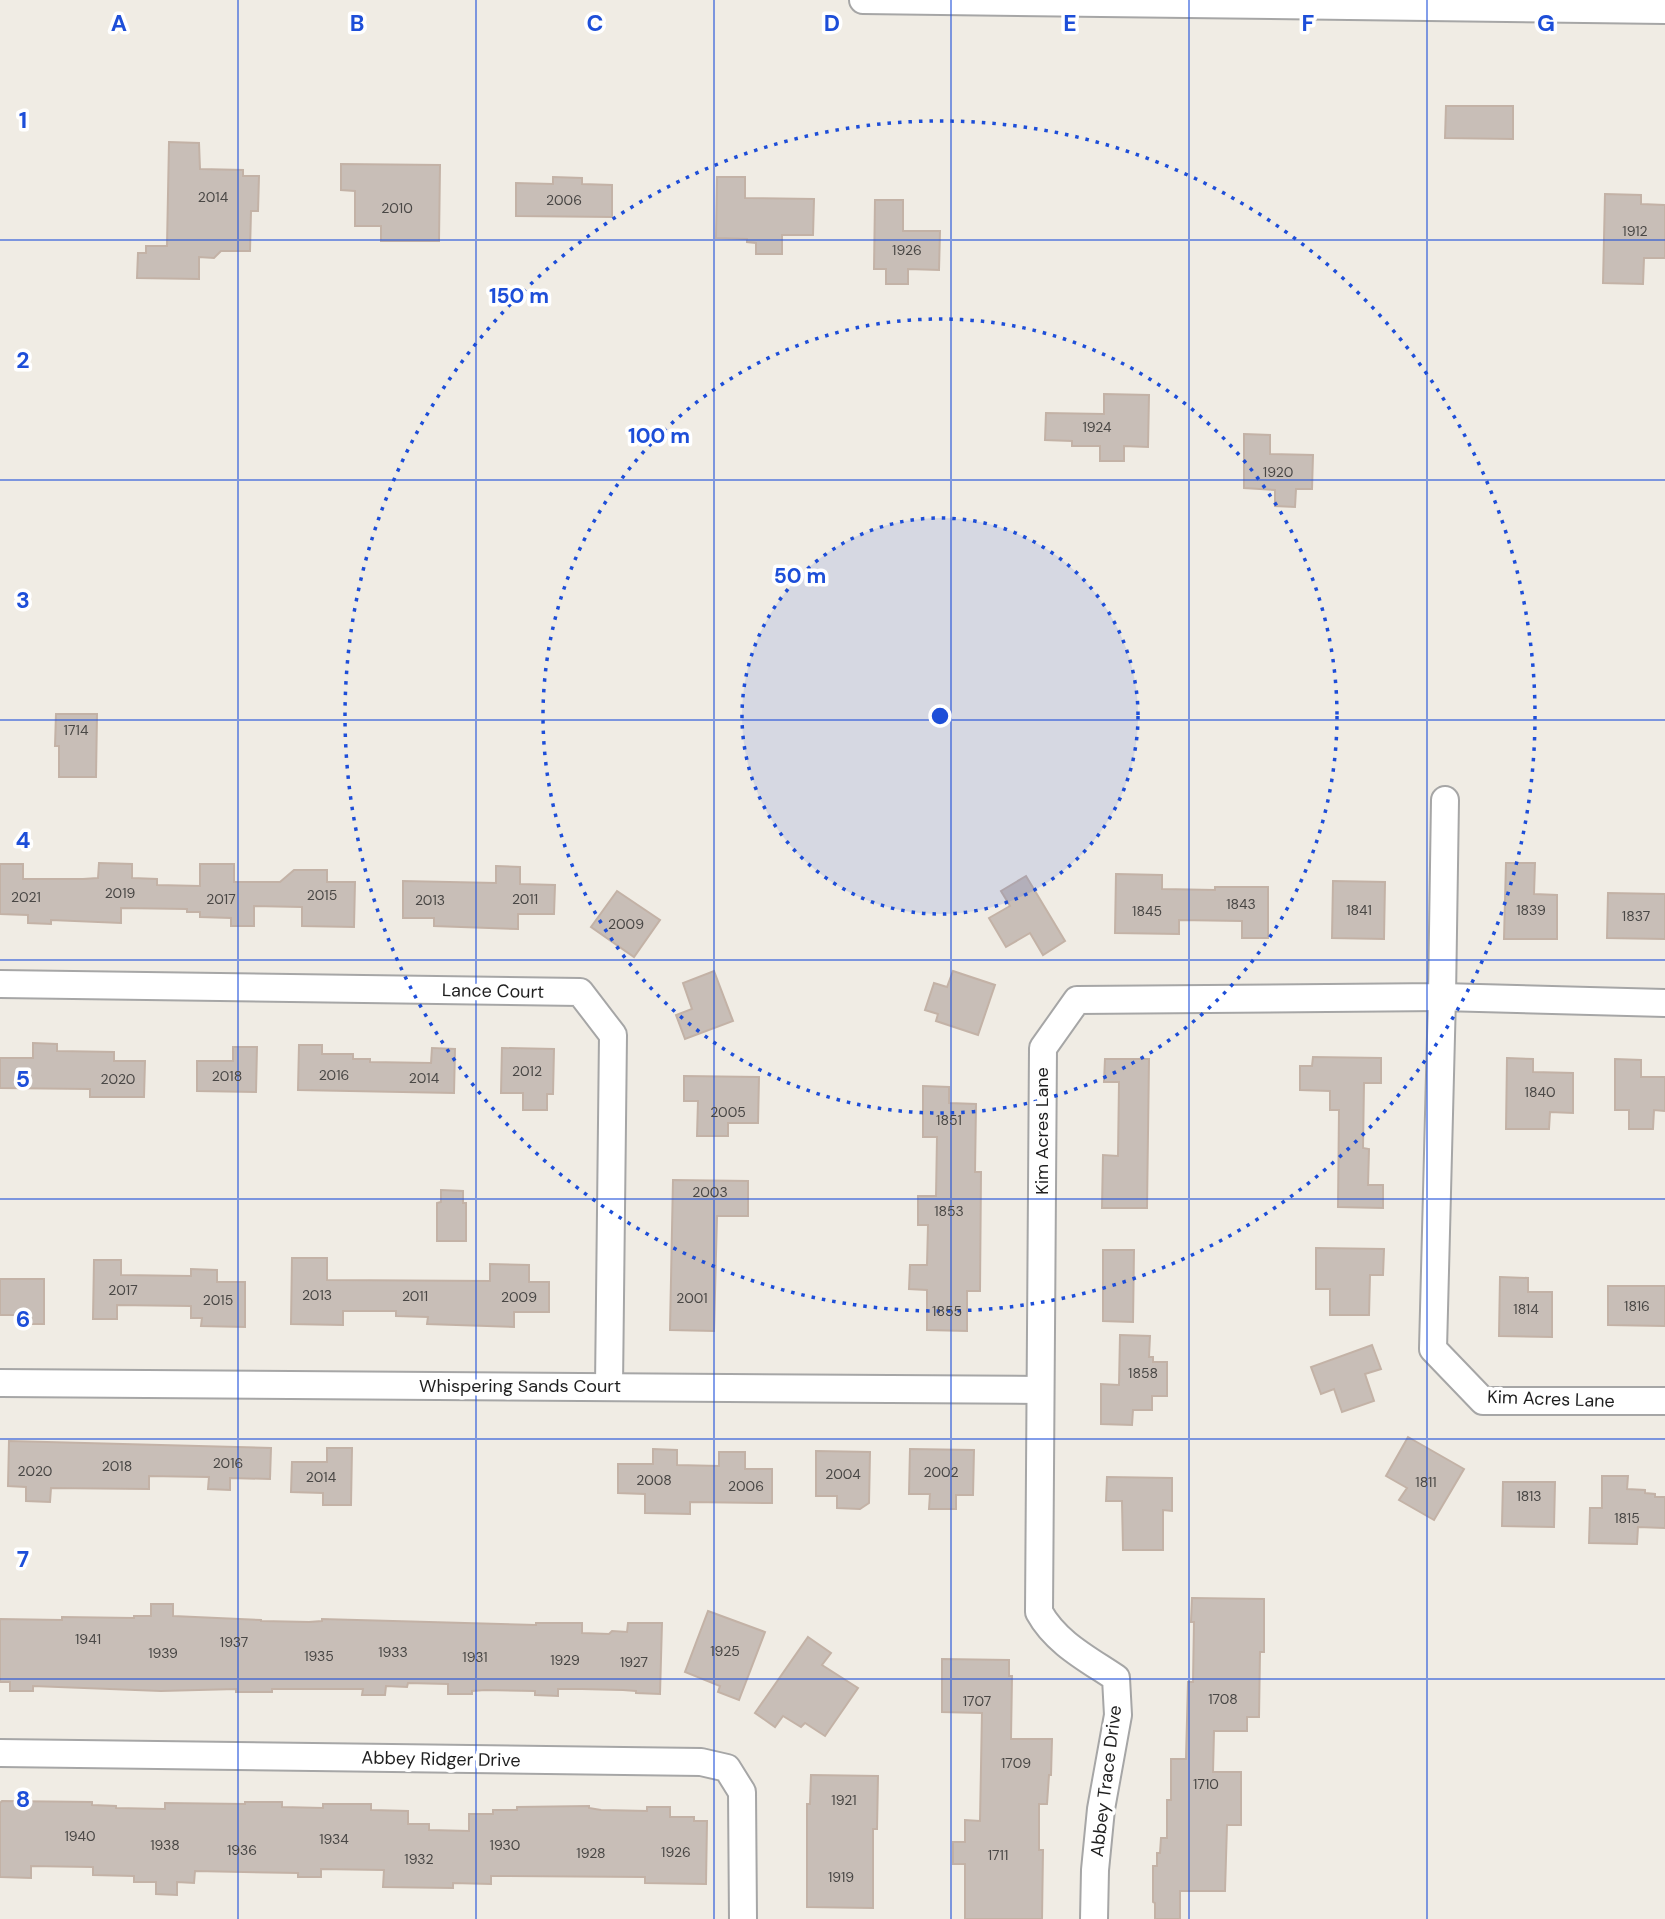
<svg xmlns="http://www.w3.org/2000/svg" width="1665" height="1919" font-family="'DM Sans',sans-serif">
  <rect width="100%" height="100%" fill="#f0ece4"/>
  <g fill="#c8beb7" stroke="#c3b2a6" stroke-width="2">
    <polygon points="1446,106 1513,106 1513,139 1445,138"/>
    <polygon points="169,142 199,143 200,169 243,170 243,176 259,176 258,211 251,211 250,251 221,251 214,258 199,257 199,279 137,278 138,253 146,253 146,246 167,246"/>
    <polygon points="341,164 440,165 439,241 381,241 381,226 355,226 355,191 341,190"/>
    <polygon points="553,177 582,178 582,184 612,185 612,217 516,216 516,183 553,184"/>
    <polygon points="717,177 745,177 745,198 814,199 813,235 782,235 782,254 756,254 756,243 747,242 747,239 716,238"/>
    <polygon points="1605,194 1641,195 1641,204 1665,205 1665,258 1644,258 1643,284 1603,283"/>
    <polygon points="875,200 903,200 903,231 940,231 939,270 908,269 908,284 886,284 886,269 874,269"/>
    <polygon points="1104,394 1149,395 1148,447 1124,446 1124,461 1100,461 1100,446 1072,446 1072,441 1045,440 1046,413 1104,414"/>
    <polygon points="1244,434 1270,435 1270,454 1313,455 1312,489 1296,489 1295,507 1275,506 1275,490 1244,488"/>
    <polygon points="56,714 97,714 96,777 59,777 59,746 55,746"/>
    <polygon points="99,863 132,864 132,878 157,879 157,885 200,886 200,864 234,864 234,882 280,882 294,870 327,870 327,882 355,882 354,927 302,926 302,907 254,906 254,926 231,926 231,918 200,917 200,912 187,912 187,909 121,908 121,923 51,920 51,924 28,923 28,915 0,914 0,864 23,864 23,879 83,879 98,878"/>
    <polygon points="1506,863 1535,863 1534,894 1557,895 1557,939 1504,939"/>
    <polygon points="496,866 520,867 520,884 555,885 554,914 518,914 518,929 434,926 434,918 403,918 403,881 496,883"/>
    <polygon points="1116,874 1162,875 1162,889 1215,890 1215,887 1268,887 1268,938 1242,938 1242,921 1179,920 1179,934 1115,933"/>
    <polygon points="1026,876 1065,941 1043,955 1030,933 1006,947 989,918 1010,906 1001,891"/>
    <polygon points="1333,881 1385,882 1384,939 1332,938"/>
    <polygon points="617,891 660,920 634,957 591,927"/>
    <polygon points="1608,893 1665,894 1665,939 1607,938"/>
    <polygon points="714,971 733,1021 685,1039 676,1015 692,1009 683,983"/>
    <polygon points="953,971 995,985 978,1035 936,1021 938,1014 925,1010 934,983 947,987"/>
    <polygon points="33,1043 57,1044 57,1051 114,1052 114,1061 145,1061 144,1097 90,1097 90,1089 0,1088 0,1058 33,1058"/>
    <polygon points="299,1045 322,1045 322,1054 353,1054 353,1059 370,1059 370,1062 431,1063 432,1048 455,1049 454,1093 298,1090"/>
    <polygon points="233,1047 257,1047 256,1092 197,1091 197,1061 233,1061"/>
    <polygon points="502,1048 554,1049 553,1094 547,1094 547,1110 523,1110 523,1093 501,1093"/>
    <polygon points="1313,1057 1381,1058 1381,1083 1364,1083 1363,1148 1369,1149 1368,1185 1383,1185 1383,1208 1338,1207 1339,1110 1330,1110 1330,1091 1300,1090 1300,1066 1312,1066"/>
    <polygon points="1507,1058 1533,1059 1533,1072 1573,1073 1573,1113 1550,1112 1549,1129 1506,1129"/>
    <polygon points="1105,1059 1149,1059 1147,1208 1102,1208 1103,1155 1118,1156 1119,1082 1104,1082"/>
    <polygon points="1615,1059 1641,1060 1641,1077 1665,1077 1665,1111 1654,1110 1653,1129 1629,1129 1629,1110 1615,1110"/>
    <polygon points="684,1076 759,1077 758,1123 728,1123 728,1136 697,1136 698,1101 684,1101"/>
    <polygon points="923,1086 949,1087 949,1103 976,1104 975,1172 981,1172 980,1291 967,1291 967,1331 927,1330 927,1290 909,1289 910,1265 927,1265 928,1225 918,1225 918,1196 936,1196 937,1137 923,1137"/>
    <polygon points="673,1180 748,1181 748,1216 717,1216 714,1331 670,1330"/>
    <polygon points="441,1190 463,1191 463,1203 466,1203 466,1241 437,1241 437,1203 441,1202"/>
    <polygon points="1316,1248 1384,1249 1383,1275 1370,1275 1369,1315 1330,1315 1330,1289 1316,1289"/>
    <polygon points="1103,1250 1134,1250 1133,1322 1103,1321"/>
    <polygon points="292,1258 327,1258 327,1280 490,1281 490,1264 529,1265 529,1282 549,1282 549,1312 514,1312 514,1327 427,1324 428,1317 396,1316 396,1311 343,1311 343,1325 291,1324"/>
    <polygon points="94,1260 121,1260 121,1275 191,1276 191,1269 217,1270 217,1282 245,1282 245,1327 201,1326 202,1318 191,1318 191,1306 117,1305 117,1319 93,1319"/>
    <polygon points="1500,1277 1528,1278 1528,1292 1552,1292 1552,1337 1499,1336"/>
    <polygon points="0,1279 44,1279 44,1324 21,1324 21,1315 0,1315"/>
    <polygon points="1608,1286 1665,1286 1665,1326 1608,1325"/>
    <polygon points="1120,1335 1150,1336 1149,1357 1153,1357 1153,1362 1167,1362 1167,1396 1152,1396 1152,1410 1133,1410 1132,1425 1101,1424 1101,1384 1119,1385"/>
    <polygon points="1372,1345 1381,1369 1365,1374 1374,1401 1342,1412 1334,1389 1321,1394 1311,1367"/>
    <polygon points="1408,1437 1464,1469 1434,1520 1399,1500 1407,1488 1386,1476"/>
    <polygon points="9,1441 271,1448 270,1479 230,1478 230,1490 208,1489 209,1477 149,1476 149,1489 51,1488 50,1502 26,1501 26,1487 8,1486"/>
    <polygon points="327,1448 352,1448 351,1505 323,1505 323,1493 291,1492 292,1462 327,1462"/>
    <polygon points="653,1449 677,1450 677,1465 719,1466 719,1452 745,1452 745,1469 772,1469 772,1503 690,1502 690,1514 645,1513 645,1494 618,1493 618,1464 653,1464"/>
    <polygon points="910,1449 974,1450 973,1495 956,1495 956,1509 929,1509 930,1494 909,1494"/>
    <polygon points="816,1451 870,1452 869,1503 860,1509 837,1508 837,1496 816,1496"/>
    <polygon points="1602,1476 1628,1476 1627,1489 1645,1490 1645,1493 1655,1494 1655,1497 1665,1497 1665,1528 1638,1527 1637,1544 1589,1543 1590,1508 1602,1508"/>
    <polygon points="1107,1477 1172,1478 1172,1511 1163,1510 1163,1550 1123,1550 1122,1501 1106,1501"/>
    <polygon points="1503,1482 1555,1482 1554,1527 1502,1526"/>
    <polygon points="1192,1598 1264,1599 1264,1652 1260,1652 1259,1717 1247,1717 1247,1731 1214,1731 1213,1772 1241,1772 1241,1825 1227,1825 1225,1891 1180,1891 1180,1919 1155,1919 1155,1903 1153,1902 1153,1866 1157,1866 1157,1853 1160,1853 1161,1838 1167,1838 1167,1800 1171,1800 1171,1759 1186,1759 1188,1682 1193,1682 1194,1622 1191,1622"/>
    <polygon points="151,1604 173,1604 173,1616 261,1620 261,1621 309,1622 322,1621 322,1619 536,1625 536,1623 582,1623 582,1633 609,1634 612,1631 627,1632 628,1623 662,1623 660,1694 636,1693 636,1691 623,1690 582,1689 558,1689 558,1696 535,1695 535,1691 485,1690 472,1691 472,1694 448,1694 448,1684 408,1683 407,1687 386,1686 385,1695 362,1695 363,1689 272,1689 272,1692 236,1692 236,1689 161,1691 33,1686 33,1691 10,1691 10,1682 0,1682 0,1619 62,1620 62,1617 134,1618 134,1616 151,1616"/>
    <polygon points="708,1611 765,1632 739,1700 718,1692 720,1686 685,1672"/>
    <polygon points="808,1637 831,1653 822,1665 858,1688 825,1736 805,1723 801,1727 783,1716 775,1727 755,1713"/>
    <polygon points="942,1659 1009,1660 1009,1676 1012,1676 1011,1739 1052,1739 1051,1775 1049,1775 1047,1804 1039,1804 1039,1850 1043,1850 1042,1919 965,1919 965,1864 953,1864 953,1842 965,1842 965,1820 980,1821 982,1713 942,1712"/>
    <polygon points="811,1775 878,1776 877,1829 873,1829 873,1908 807,1907 807,1804 810,1804"/>
    <polygon points="2,1801 92,1802 92,1805 116,1806 116,1808 165,1809 165,1803 245,1804 245,1802 282,1802 282,1807 323,1808 323,1804 371,1804 371,1810 408,1811 408,1824 429,1824 429,1830 469,1831 469,1814 493,1814 493,1810 517,1810 517,1807 589,1806 589,1808 601,1810 647,1811 647,1807 670,1807 670,1817 694,1817 694,1821 707,1821 706,1884 645,1883 645,1877 491,1876 491,1884 453,1883 453,1888 383,1887 384,1870 321,1869 321,1877 298,1877 298,1873 195,1871 194,1883 177,1882 177,1895 156,1894 156,1882 134,1882 134,1876 93,1875 93,1867 31,1866 31,1878 0,1877 0,1803"/>
  </g>
  <g fill="none" stroke-linecap="round" stroke-linejoin="round">
    <defs>
      <g id="street">
        <polyline points="863,0 1665,10"/>
        <polyline points="0,984 580,992 613,1035 609,1386"/>
        <polyline points="1665,1003 1442,997 1433,1349 1483,1401 1665,1401"/>
        <polyline points="0,1383 1040,1390"/>
        <polyline points="0,1753 701,1762 727,1768 742,1792 743,1919"/>
        <path d="M1094,1919L1095,1870L1101,1809L1118,1715L1116,1678C1088,1659 1056,1643 1039,1612L1043,1048L1077,1000L1442,997L1445,800"/>
      </g>
    </defs>
    <use href="#street" stroke="#a6a6a6" stroke-width="30"/>
    <use href="#street" stroke="#fff" stroke-width="26"/>
  </g>
  <path fill="none" stroke="#1d4ed8" stroke-width="2" stroke-opacity="0.55" d="M238,0V1919M476,0V1919M714,0V1919M951,0V1919M1189,0V1919M1427,0V1919M0,240H1665M0,480H1665M0,720H1665M0,960H1665M0,1199H1665M0,1439H1665M0,1679H1665"/>
  <circle cx="940" cy="716" r="198" fill="#1d4ed8" fill-opacity=".12"/>
  <g fill="none" stroke="#1d4ed8" stroke-width="3.5" stroke-dasharray="3.5 7">
    <circle cx="940" cy="716" r="198"/>
    <circle cx="940" cy="716" r="397"/>
    <circle cx="940" cy="716" r="595"/>
  </g>
  <g text-anchor="middle" stroke-width="7" stroke-linejoin="round" paint-order="stroke">
    <g font-size="14" fill="#494745">
      <text x="213" y="202">2014</text>
      <text x="564" y="205">2006</text>
      <text x="397" y="213">2010</text>
      <text x="1635" y="236">1912</text>
      <text x="907" y="255">1926</text>
      <text x="1097" y="432">1924</text>
      <text x="1278" y="477">1920</text>
      <text x="76" y="735">1714</text>
      <text x="120" y="898">2019</text>
      <text x="322" y="900">2015</text>
      <text x="26" y="902">2021</text>
      <text x="221" y="904">2017</text>
      <text x="525" y="904">2011</text>
      <text x="430" y="905">2013</text>
      <text x="1241" y="909">1843</text>
      <text x="1359" y="915">1841</text>
      <text x="1531" y="915">1839</text>
      <text x="1147" y="916">1845</text>
      <text x="1636" y="921">1837</text>
      <text x="626" y="929">2009</text>
      <text x="527" y="1076">2012</text>
      <text x="334" y="1080">2016</text>
      <text x="227" y="1081">2018</text>
      <text x="424" y="1083">2014</text>
      <text x="118" y="1084">2020</text>
      <text x="1540" y="1097">1840</text>
      <text x="728" y="1117">2005</text>
      <text x="949" y="1125">1851</text>
      <text x="710" y="1197">2003</text>
      <text x="949" y="1216">1853</text>
      <text x="123" y="1295">2017</text>
      <text x="317" y="1300">2013</text>
      <text x="415" y="1301">2011</text>
      <text x="519" y="1302">2009</text>
      <text x="692" y="1303">2001</text>
      <text x="218" y="1305">2015</text>
      <text x="1637" y="1311">1816</text>
      <text x="1526" y="1314">1814</text>
      <text x="947" y="1316">1855</text>
      <text x="1143" y="1378">1858</text>
      <text x="228" y="1468">2016</text>
      <text x="117" y="1471">2018</text>
      <text x="35" y="1476">2020</text>
      <text x="941" y="1477">2002</text>
      <text x="843" y="1479">2004</text>
      <text x="321" y="1482">2014</text>
      <text x="654" y="1485">2008</text>
      <text x="1426" y="1487">1811</text>
      <text x="746" y="1491">2006</text>
      <text x="1529" y="1501">1813</text>
      <text x="1627" y="1523">1815</text>
      <text x="88" y="1644">1941</text>
      <text x="234" y="1647">1937</text>
      <text x="725" y="1656">1925</text>
      <text x="393" y="1657">1933</text>
      <text x="163" y="1658">1939</text>
      <text x="319" y="1661">1935</text>
      <text x="475" y="1662">1931</text>
      <text x="565" y="1665">1929</text>
      <text x="634" y="1667">1927</text>
      <text x="1223" y="1704">1708</text>
      <text x="977" y="1706">1707</text>
      <text x="1016" y="1768">1709</text>
      <text x="1206" y="1789">1710</text>
      <text x="844" y="1805">1921</text>
      <text x="80" y="1841">1940</text>
      <text x="334" y="1844">1934</text>
      <text x="165" y="1850">1938</text>
      <text x="505" y="1850">1930</text>
      <text x="242" y="1855">1936</text>
      <text x="676" y="1857">1926</text>
      <text x="591" y="1858">1928</text>
      <text x="998" y="1860">1711</text>
      <text x="419" y="1864">1932</text>
      <text x="841" y="1882">1919</text>
    </g>
    <g font-size="18" fill="#1f1f1f" stroke="#fff">
      <text transform="translate(493 991) rotate(1)" y="6">Lance Court</text>
      <text transform="translate(1042 1131) rotate(-90)" y="6">Kim Acres Lane</text>
      <text x="520" y="1392">Whispering Sands Court</text>
      <text transform="translate(1551 1399) rotate(2)" y="6">Kim Acres Lane</text>
      <text transform="translate(441 1759) rotate(1)" y="6">Abbey Ridger Drive</text>
      <text transform="translate(1106 1781) rotate(-83)" y="6">Abbey Trace Drive</text>
    </g>
  </g>
  <g font-size="23" text-anchor="middle" font-weight="bold" fill="#1d4ed8" stroke="#fff" stroke-width="7" stroke-linejoin="round" paint-order="stroke">
    <text x="119" y="31">A</text>
    <text x="357" y="31">B</text>
    <text x="595" y="31">C</text>
    <text x="832" y="31">D</text>
    <text x="1070" y="31">E</text>
    <text x="1308" y="31">F</text>
    <text x="1546" y="31">G</text>
    <text x="23" y="128">1</text>
    <text x="23" y="368">2</text>
    <text x="23" y="608">3</text>
    <text x="23" y="848">4</text>
    <text x="23" y="1087">5</text>
    <text x="23" y="1327">6</text>
    <text x="23" y="1567">7</text>
    <text x="23" y="1807">8</text>
  </g>
  <circle cx="940" cy="716" r="10" fill="#1d4ed8" stroke="#fff" stroke-width="3.5"/>
  <g font-size="21" text-anchor="middle" font-weight="bold" fill="#1d4ed8" stroke="#fff" stroke-width="7" stroke-linejoin="round" paint-order="stroke">
    <text x="519" y="303">150 m</text>
    <text x="659" y="443">100 m</text>
    <text x="800" y="583">50 m</text>
  </g>
</svg>
